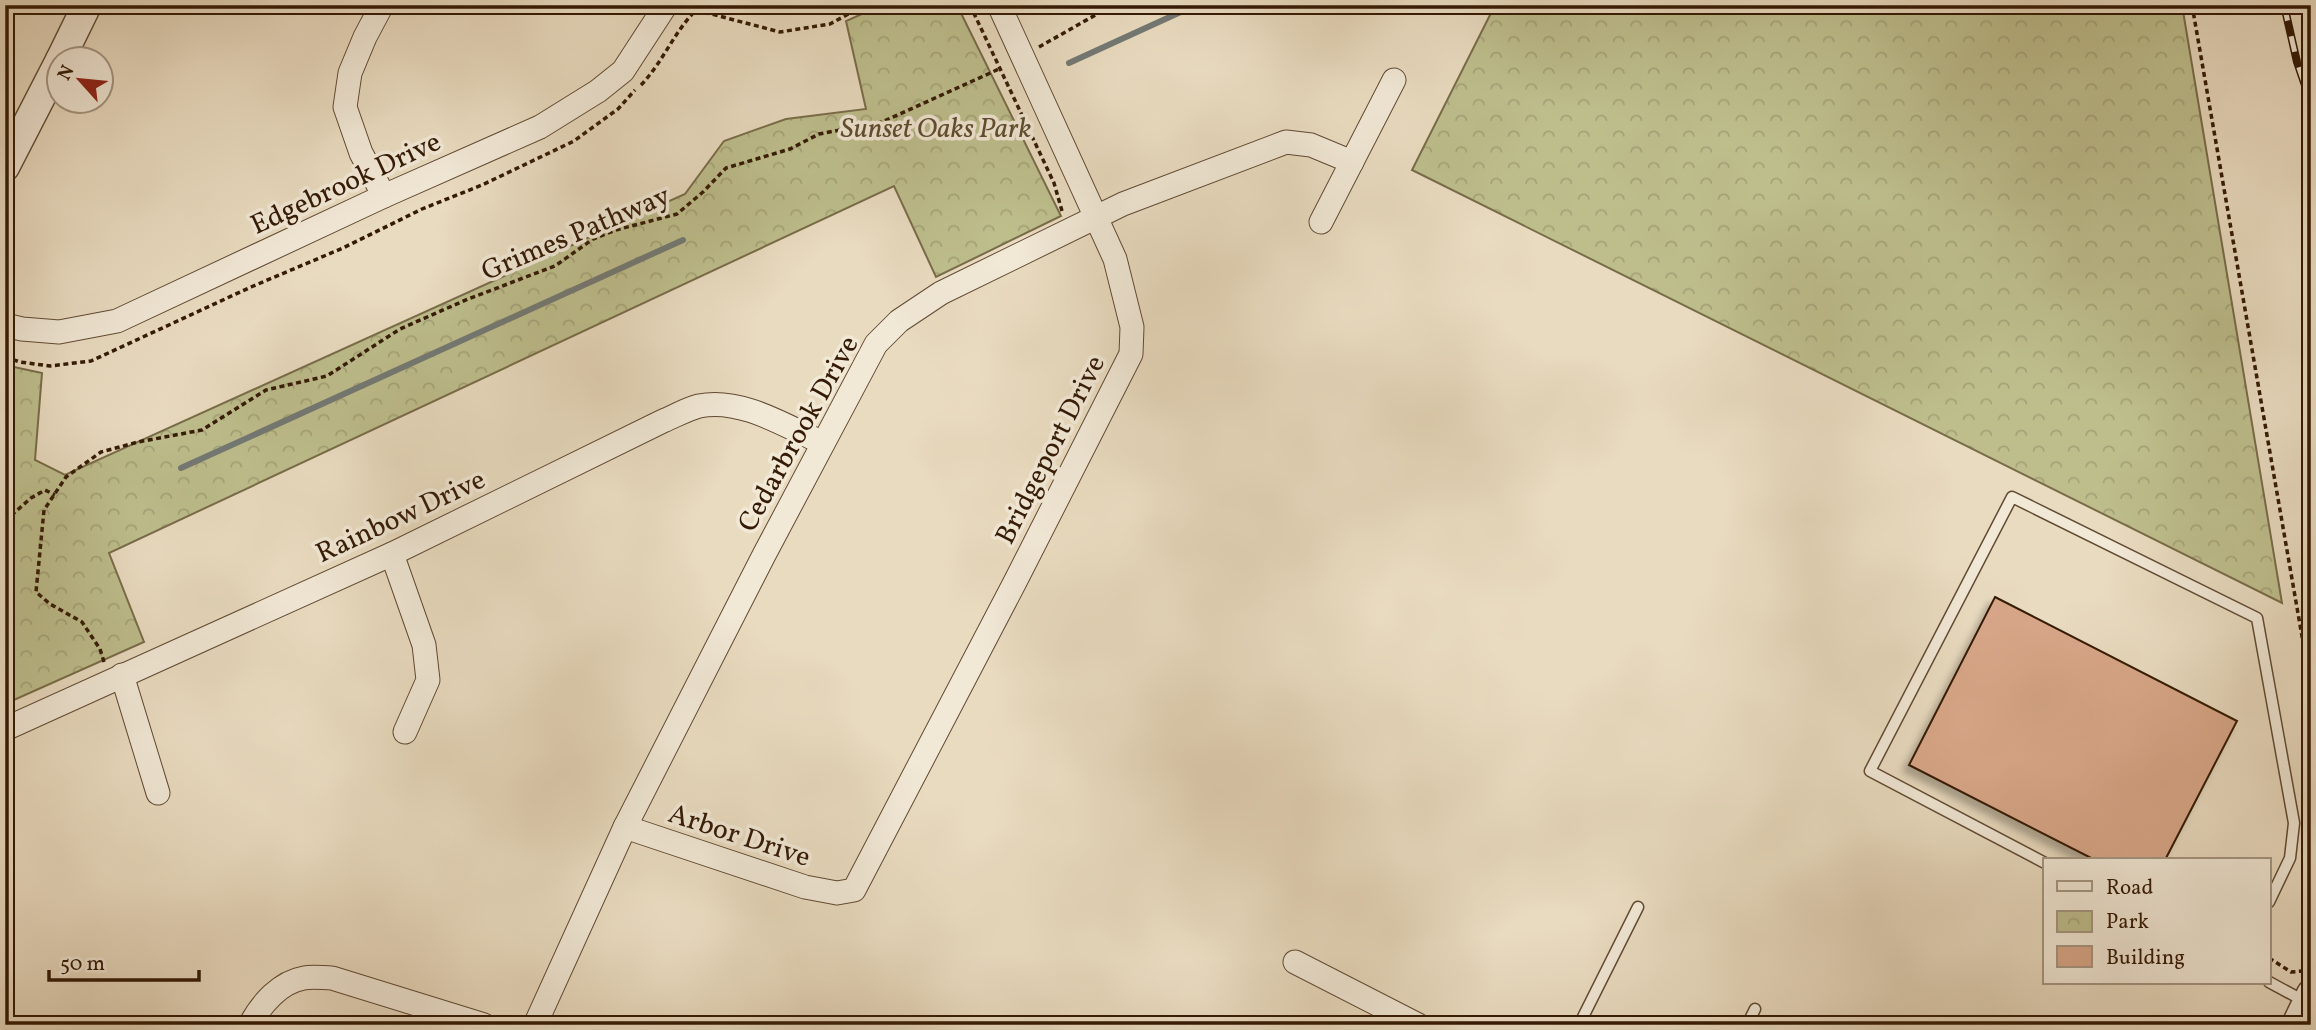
<svg xmlns="http://www.w3.org/2000/svg" width="2316" height="1030" font-family="Vollkorn,serif">
  <defs>
    <pattern id="park-crowns" width="20" height="18" patternUnits="userSpaceOnUse" patternTransform="scale(1.75)"><rect width="20" height="18" fill="#bebe8d"/><path d="M2 6a3 3 0 1 1 6 0M12 15a3 3 0 1 1 6 0" fill="none" stroke="#a4a378"/></pattern>
    <filter id="shadow"><feDropShadow dx="-6" dy="6" stdDeviation="3.5" flood-color="#0004"/></filter>
  </defs>
  <rect width="100%" height="100%" fill="#e9dbc0"/>
  <filter id="stains"><feTurbulence type="fractalNoise" baseFrequency=".00286" numOctaves="4"/><feColorMatrix values="0 0 0 0 .2 0 0 0 0 .09 0 0 0 0 .02 0 0 0 .5 -.17"/></filter>
  <radialGradient id="worn" r=".72"><stop offset=".6" stop-color="#630" stop-opacity="0"/><stop offset="1" stop-color="#630" stop-opacity=".3"/></radialGradient>
  <g fill="url(#park-crowns)" stroke="#796c49" stroke-width="2">
    <polygon points="882,5 957,5 1061,216 936,277 894,186 109,553 144,642 5,704 5,365 42,373 35,460 65,475 685,194 724,141 786,119 866,109 846,21"/>
    <polygon points="1495,5 2182,5 2282,603 1412,170"/>
  </g>
  <g fill="none" stroke-linecap="round" stroke-linejoin="round">
    <g stroke="#737974" stroke-width="6">
      <polyline points="1069,63 1196,5"/>
      <polyline points="181,468 683,240"/>
    </g>
  </g>
  <polygon fill="#d7a688" stroke="#341a05" stroke-width="2" filter="url(#shadow)" points="1995,597 2237,721 2165,860 2095,860 1909,765"/>
  <g fill="none" stroke-linecap="round" stroke-linejoin="round">
    <defs>
      <g id="service">
        <polyline points="2045,863 1870,771 2012,497 2257,618 2294,823 2290,858 2269,902"/>
        <polyline points="2269,982 2306,1002"/>
        <polyline points="1579,1025 1638,907"/>
        <polyline points="1747,1025 1755,1009"/>
      </g>
      <g id="minor">
        <polyline points="382,5 365,37 350,73 345,107 361,153 384,196"/>
        <polyline points="1321,222 1394,80"/>
        <polyline points="5,325 22,329 59,332 117,321 384,196 540,127 598,91 623,71 666,5"/>
        <polyline points="392,554 424,645 428,680 405,732"/>
        <polyline points="122,675 158,793"/>
        <path d="M5,729L392,554L663,421C675,416 687,409 699,406C741,397 787,427 823,443"/>
        <polyline points="625,827 805,887 837,893 854,890 1015,582 1131,354 1132,327 1115,259 999,5"/>
        <polyline points="1295,962 1418,1025"/>
        <path d="M250,1025C261,1004 280,982 304,978C313,976 323,978 332,978L484,1025"/>
        <polyline points="535,1025 625,827 764,555 876,344 899,321 941,293 1123,204 1286,142 1311,145 1352,162"/>
      </g>
      <g id="tertiary">
        <polyline points="60,60 87,5"/>
        <polyline points="5,167 60,60"/>
        <polyline points="2296,1025 2311,994"/>
      </g>
    </defs>
    <use href="#service" stroke="#614a34" stroke-width="13"/>
    <use href="#minor" stroke="#614a34" stroke-width="25"/>
    <use href="#tertiary" stroke="#614a34" stroke-width="31"/>
    <g stroke="#341a05" stroke-width="3.5" stroke-dasharray="5 3.5" stroke-linecap="butt">
      <polyline points="970,5 1054,183 1062,211"/>
      <polyline points="2192,5 2311,688"/>
      <polyline points="1039,47 1113,5"/>
      <path d="M641,85C663,62 674,32 696,10L780,32L830,24L865,5"/>
      <polyline points="5,357 20,362 50,366 91,361 251,287 343,248 422,209 482,185 574,141 618,109 635,90"/>
      <polyline points="5,521 31,498 45,490 55,495"/>
      <polyline points="104,662 100,649 82,622 50,604 36,592 44,510 66,477 101,452 138,442 202,430 266,390 327,376 400,329 468,299 555,266 593,239 616,230 677,214 703,192 726,168 790,149 819,134 882,122 999,69"/>
      <polyline points="2269,958 2291,972 2303,971 2311,957"/>
    </g>
    <use href="#service" stroke="#f1e8d6" stroke-width="10"/>
    <use href="#minor" stroke="#f1e8d6" stroke-width="23"/>
    <use href="#tertiary" stroke="#f1e8d6" stroke-width="28"/>
    <defs>
      <polyline id="rail" points="2284,5 2297,62 2311,103"/>
    </defs>
    <use href="#rail" stroke="#341a05" stroke-width="8"/>
    <use href="#rail" stroke="#f1e8d6" stroke-width="5" stroke-dasharray="16" stroke-linecap="butt"/>
  </g>
  <g text-anchor="middle" stroke-width="7" stroke-linejoin="round" paint-order="stroke">
    <g font-size="28" font-style="italic" fill="#5d4b2e" stroke="#f1e8d6">
      <text x="936" y="137">Sunset Oaks Park</text>
    </g>
    <g font-size="28" fill="#341a05" stroke="#f1e8d6">
      <text transform="translate(345 182) rotate(-25)" y="10">Edgebrook Drive</text>
      <text transform="translate(575 232) rotate(-23)" y="10">Grimes Pathway</text>
      <text transform="translate(797 433) rotate(-61)" y="10">Cedarbrook Drive</text>
      <text transform="translate(1049 449) rotate(-63)" y="10">Bridgeport Drive</text>
      <text transform="translate(400 515) rotate(-25)" y="10">Rainbow Drive</text>
      <text transform="translate(740 834) rotate(18)" y="10">Arbor Drive</text>
    </g>
  </g>
  <rect width="2316" height="1030" fill="none" stroke="#e9dbc0" stroke-width="28"/>
  <rect x="7" y="7" width="2302" height="1016" fill="none" stroke="#341a05" stroke-width="3.5"/>
  <rect x="14" y="14" width="2288" height="1002" fill="none" stroke="#341a05" stroke-width="2"/>
  <rect x="2043" y="858" width="228" height="126" fill="#f1e8d6" stroke="#a59682" stroke-width="2"/>
  <rect x="2057" y="881" width="35" height="10" fill="#f1e8d6" stroke="#a59682" stroke-width="2"/>
  <text x="2106" y="894" font-size="21" fill="#341a05">Road</text>
  <rect x="2057" y="911" width="35" height="21" fill="url(#park-crowns)" stroke="#a59682" stroke-width="2"/>
  <text x="2106" y="928" font-size="21" fill="#341a05">Park</text>
  <rect x="2057" y="946" width="35" height="21" fill="#d7a688" stroke="#a59682" stroke-width="2"/>
  <text x="2106" y="964" font-size="21" fill="#341a05">Building</text>
  <g transform="translate(80 80) rotate(297)"><circle r="33" fill="#f1e8d6" stroke="#a59682" stroke-width="2"/>
  <path d="M0-5L12 26L0 18L-12 26Z" fill="#8f2418"/>
  <text y="-10" font-size="19" font-weight="bold" text-anchor="middle" fill="#341a05">N</text>
  </g>
  <path d="M49 970v10h150v-10" fill="none" stroke="#341a05" stroke-width="3.5"/>
  <text x="60" y="970" font-size="21" fill="#341a05" stroke="#f1e8d6" stroke-width="5" paint-order="stroke">50 m</text>
  <rect width="100%" height="100%" filter="url(#stains)"/>
  <rect width="100%" height="100%" fill="url(#worn)"/>
</svg>
